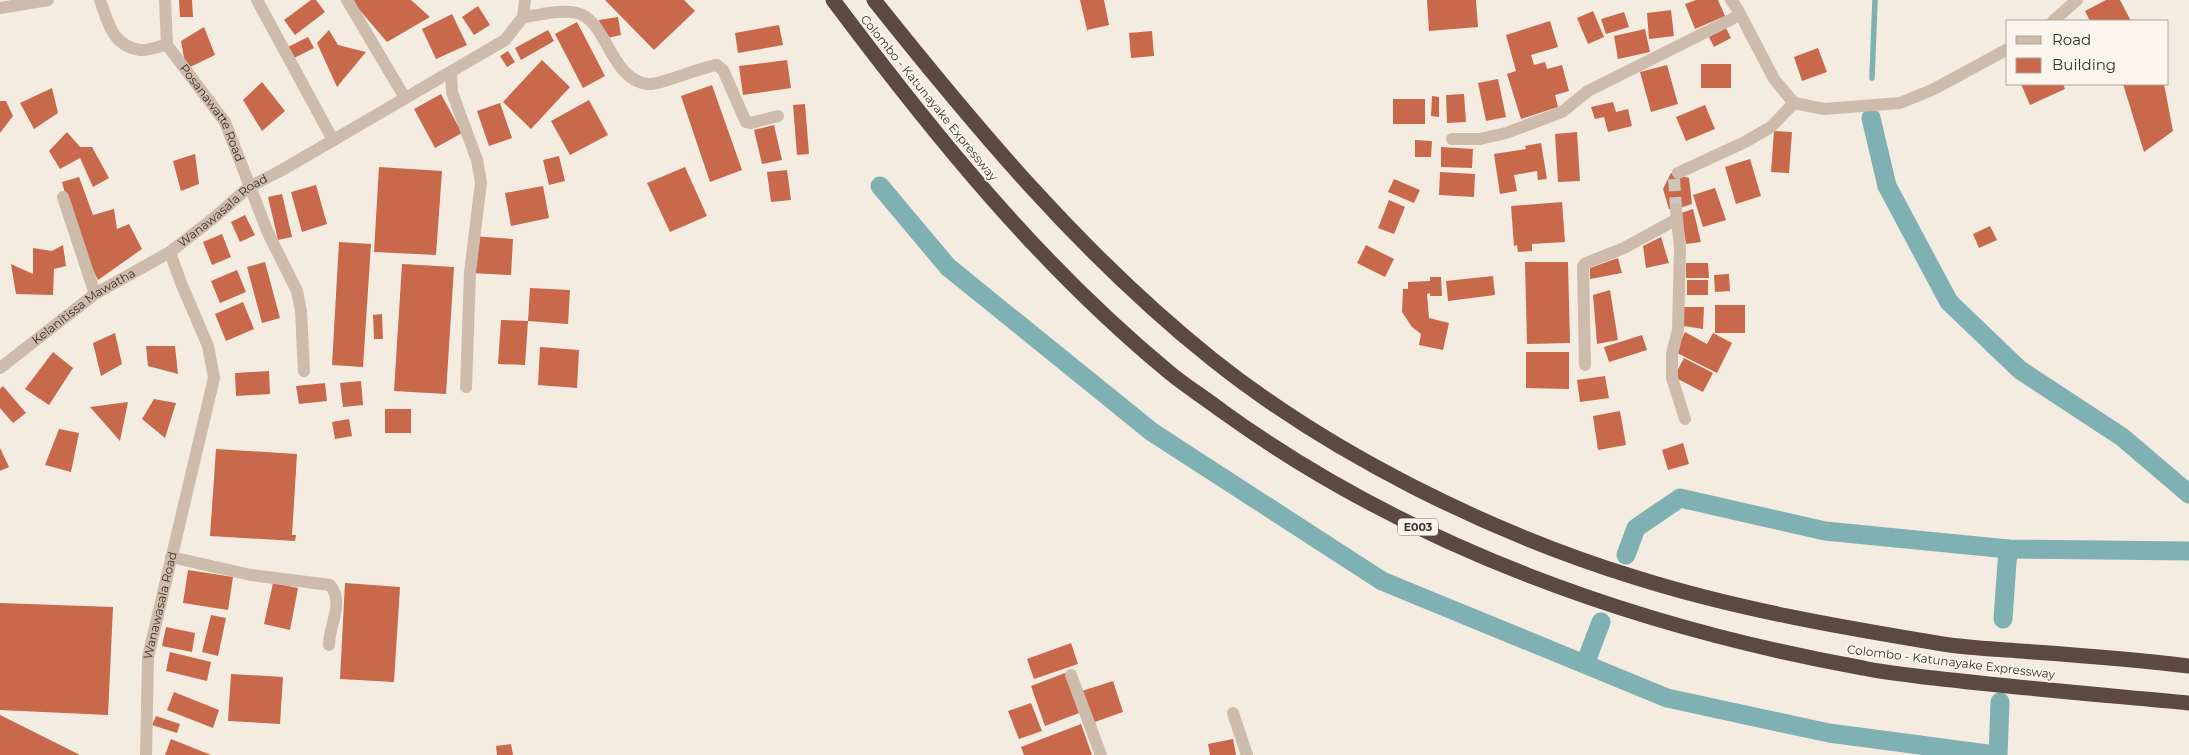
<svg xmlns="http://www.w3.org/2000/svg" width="2189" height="755" font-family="Montserrat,sans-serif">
  <rect width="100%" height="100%" fill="#f4ebe1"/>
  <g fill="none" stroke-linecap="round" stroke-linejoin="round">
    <polyline stroke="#7fb0b2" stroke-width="5.5" points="1872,78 1875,0"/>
    <g stroke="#7fb0b2" stroke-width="19">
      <polyline points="1871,118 1887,186 1949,302 2020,370 2122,437 2189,494"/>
      <polyline points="880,186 948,267 1152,432 1382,581 1667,698 1829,733 1995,755"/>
      <polyline points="1626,555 1636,528 1680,498 1825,531 2008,549 2189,551"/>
      <polyline points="2003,619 2008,549"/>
      <polyline points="1585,664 1601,622"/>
      <polyline points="1998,755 2000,702"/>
    </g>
  </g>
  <g fill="#c8694b">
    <polygon points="179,0 192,0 193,17 180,17"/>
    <polygon points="311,0 316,0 325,12 295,35 284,20"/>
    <polygon points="351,0 411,0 430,17 387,42"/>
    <polygon points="605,0 684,0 695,11 654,50"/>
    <polygon points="1080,0 1104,0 1109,25 1087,30"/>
    <polygon points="1427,0 1476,0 1478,27 1429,31"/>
    <polygon points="1696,0 1718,0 1725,16 1695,29 1685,4"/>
    <polygon points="2106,0 2120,0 2131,21 2090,21 2085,11"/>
    <polygon points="478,6 490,25 474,35 462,17"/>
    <polygon points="1671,10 1674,36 1649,39 1647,13"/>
    <polygon points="1593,11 1604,37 1588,44 1577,18"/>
    <polygon points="1624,12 1629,27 1606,34 1601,19"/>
    <polygon points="452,14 467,45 436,59 422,29"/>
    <polygon points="618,17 621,35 603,39 599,20"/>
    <polygon points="1550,21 1558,47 1531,55 1534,65 1545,62 1547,69 1562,65 1569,91 1555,95 1558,107 1521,119 1507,74 1516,71 1506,35"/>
    <polygon points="577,22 605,76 583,88 555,34"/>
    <polygon points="779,25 783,45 738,53 735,33"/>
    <polygon points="204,27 215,55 186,69 181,41"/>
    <polygon points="1726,28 1731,38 1714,47 1709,37"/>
    <polygon points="1645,29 1650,52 1618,59 1614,36"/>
    <polygon points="329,30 338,45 366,52 337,87 317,43"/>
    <polygon points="548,30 554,41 521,60 515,48"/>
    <polygon points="1152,31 1154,56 1131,58 1129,33"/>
    <polygon points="308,37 314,48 294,58 288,47"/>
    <polygon points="1818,48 1827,72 1802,81 1794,57"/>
    <polygon points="508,51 515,62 507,67 500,56"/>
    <polygon points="542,60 570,87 531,129 503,102"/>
    <polygon points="787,60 791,88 743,95 739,66"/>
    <rect x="1701" y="64" width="30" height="24"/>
    <polygon points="1667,65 1678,104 1651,112 1640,72"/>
    <polygon points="1498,79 1506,117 1486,121 1478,83"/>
    <polygon points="262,82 285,111 262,131 243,100"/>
    <polygon points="2021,84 2063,84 2065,89 2030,105"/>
    <polygon points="2123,84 2164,84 2173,131 2144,152"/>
    <polygon points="712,85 742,170 710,182 681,96"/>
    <polygon points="52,88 58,113 34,129 20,103"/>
    <polygon points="441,94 462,133 435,148 414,109"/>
    <polygon points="1464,94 1466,122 1447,123 1446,95"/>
    <polygon points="1432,96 1439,97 1439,117 1431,116"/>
    <rect x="1393" y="99" width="32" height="25"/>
    <polygon points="589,100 608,135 570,155 551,121"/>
    <polygon points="0,101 6,101 13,116 0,133"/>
    <polygon points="1613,102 1616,112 1628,109 1632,126 1608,132 1604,117 1595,119 1591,107"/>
    <polygon points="500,103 512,138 489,146 477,111"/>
    <polygon points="805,104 809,154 797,155 793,105"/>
    <polygon points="1705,105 1715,129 1686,141 1676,117"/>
    <polygon points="774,125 782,160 762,164 754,130"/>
    <polygon points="1774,131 1792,132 1789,173 1771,172"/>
    <polygon points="67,132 80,147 92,147 109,178 93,187 80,158 60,169 49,151"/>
    <polygon points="1577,132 1580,181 1558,182 1555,134"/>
    <polygon points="1415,140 1432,141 1431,157 1415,157"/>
    <polygon points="1541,143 1547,179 1538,180 1537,171 1514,175 1517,191 1500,194 1494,154 1526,149 1525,146"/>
    <polygon points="1441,147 1473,149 1472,168 1441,167"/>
    <polygon points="195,154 199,184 181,191 173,161"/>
    <polygon points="559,156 565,181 549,185 543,160"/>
    <polygon points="1750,159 1761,196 1736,204 1725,167"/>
    <polygon points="379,167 442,171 436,255 374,252"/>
    <polygon points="685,167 707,216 670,232 647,183"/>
    <polygon points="787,170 791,200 771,202 767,172"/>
    <polygon points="1440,172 1475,174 1474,197 1439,195"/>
    <polygon points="1671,173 1689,178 1692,204 1676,209 1669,209 1663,189"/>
    <polygon points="79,177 93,215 114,209 117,229 129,224 142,249 98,280 76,236 62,182"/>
    <polygon points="1394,179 1420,190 1414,203 1388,192"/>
    <polygon points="316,185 327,224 302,232 291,192"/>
    <polygon points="543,186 549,218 511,226 505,193"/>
    <polygon points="1715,188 1726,220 1703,227 1693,195"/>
    <polygon points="282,194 292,237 278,240 268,197"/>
    <polygon points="1389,200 1405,207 1394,234 1378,228"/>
    <polygon points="1562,202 1565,242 1532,244 1532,251 1518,252 1517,245 1514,246 1511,206"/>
    <polygon points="1693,209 1701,242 1686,244 1681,213"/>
    <polygon points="245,215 255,235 240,242 231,222"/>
    <polygon points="1990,226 1997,240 1979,248 1973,234"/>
    <polygon points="222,234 231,257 212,265 203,242"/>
    <polygon points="472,236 513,239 511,275 470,273"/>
    <polygon points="1661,237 1669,263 1646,268 1643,246"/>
    <polygon points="339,242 371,244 363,367 332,365"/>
    <polygon points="63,245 66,266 54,269 53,295 16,294 11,264 33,274 33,248 52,251"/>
    <polygon points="1366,245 1394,259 1385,277 1357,263"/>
    <polygon points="1618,258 1622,273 1590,279 1590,268"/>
    <polygon points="265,262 280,318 262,323 247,267"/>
    <polygon points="1525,262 1568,262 1570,343 1527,344"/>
    <polygon points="1686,263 1708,263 1709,278 1686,278"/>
    <polygon points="402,264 454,267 446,394 394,391"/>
    <polygon points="237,270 246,292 220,303 211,281"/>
    <polygon points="1729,274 1730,291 1715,292 1714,275"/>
    <polygon points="1493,276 1495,295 1448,301 1446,281"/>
    <polygon points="1430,277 1441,277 1442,296 1430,296 1430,293 1427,294 1429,318 1449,323 1443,350 1419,345 1421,334 1412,327 1402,312 1403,289 1408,289 1408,282 1430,281"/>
    <rect x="1687" y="280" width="21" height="15"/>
    <polygon points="530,288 570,290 568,324 528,321"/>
    <polygon points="1610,290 1618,340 1597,344 1593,295"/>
    <polygon points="243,302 254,329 226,341 215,314"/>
    <rect x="1715" y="305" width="30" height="28"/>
    <polygon points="1683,307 1704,307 1703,329 1684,326"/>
    <polygon points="382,314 383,339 374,339 373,315"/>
    <polygon points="501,320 528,321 525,365 498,364"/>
    <polygon points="1685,332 1707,344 1713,333 1732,343 1717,373 1675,352"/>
    <polygon points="115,333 122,364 101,376 93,343"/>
    <polygon points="1642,335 1647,350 1609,362 1604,347"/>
    <polygon points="146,346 175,346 178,374 148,366"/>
    <polygon points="540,347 579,350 577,388 538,385"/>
    <polygon points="53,352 73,368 49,405 25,389"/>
    <polygon points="1526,352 1569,352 1569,389 1526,388"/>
    <polygon points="1684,358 1713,373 1703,392 1674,377"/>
    <polygon points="269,371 270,394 236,396 235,373"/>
    <polygon points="1605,376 1609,398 1580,402 1577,380"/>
    <polygon points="361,381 363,405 343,407 340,383"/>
    <polygon points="325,383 327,401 299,404 296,386"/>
    <polygon points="3,386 26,413 13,423 0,408 0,389"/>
    <polygon points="154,399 176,403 165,438 142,419"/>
    <polygon points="128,402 120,441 90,407"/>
    <rect x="385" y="409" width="26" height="24"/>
    <polygon points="1620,411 1626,445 1598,450 1593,416"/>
    <polygon points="349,419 352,436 335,439 332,422"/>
    <polygon points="59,429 79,433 71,472 45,465"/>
    <polygon points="1683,443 1689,464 1668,470 1662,450"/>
    <polygon points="0,448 9,467 0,471"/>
    <polygon points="216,449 297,454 292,535 296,535 295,541 210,536"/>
    <polygon points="188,570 233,577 228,610 183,603"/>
    <polygon points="273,583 298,588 290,630 264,624"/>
    <polygon points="345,583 400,587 394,682 340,679"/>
    <polygon points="0,603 113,607 108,715 0,710"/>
    <polygon points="211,615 226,618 218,656 202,652"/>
    <polygon points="166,627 195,633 192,652 162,646"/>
    <polygon points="1071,643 1078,664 1034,679 1027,659"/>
    <polygon points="170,652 211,662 207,681 166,671"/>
    <polygon points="1065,673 1079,713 1045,726 1031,686"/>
    <polygon points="231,674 283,677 280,724 228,721"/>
    <polygon points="1113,681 1123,712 1092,723 1082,691"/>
    <polygon points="174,692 219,710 213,728 167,710"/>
    <polygon points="1031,703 1042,731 1019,739 1008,711"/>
    <polygon points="0,715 80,755 0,755"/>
    <polygon points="156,716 180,724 177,733 152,725"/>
    <polygon points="1081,724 1092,755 1024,755 1021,747"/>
    <polygon points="171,739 211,755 165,755"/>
    <polygon points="1233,739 1236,755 1210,755 1208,744"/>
    <polygon points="511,744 513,755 497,755 496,746"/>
  </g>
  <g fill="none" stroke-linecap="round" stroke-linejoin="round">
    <polyline stroke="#cfc6bd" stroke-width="12" stroke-dasharray="12 6" stroke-linecap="butt" points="1676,209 1674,178 1678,173"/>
    <g stroke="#cdbbac" stroke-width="12">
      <path d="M100,0C108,22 112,46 140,50C148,51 159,46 167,45L165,0"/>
      <polyline points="257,0 333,140"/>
      <polyline points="347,0 405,98"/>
      <polyline points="1731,0 1738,10 1774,79 1794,103 1824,109 1900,103 1932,90 2008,49"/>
      <polyline points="0,8 48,0"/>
      <path d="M523,17C540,15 560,9 577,13C607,20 610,79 647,84C657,86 701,67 717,65L723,70L746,122L751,123L778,116"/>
      <polyline points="2053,21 2077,0"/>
      <path id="s1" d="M167,45L225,122L268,233L297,291L301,311L304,371"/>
      <polyline points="451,72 452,92 477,160 481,182 470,273 466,387"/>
      <polyline points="1452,139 1480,139 1506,133 1562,112 1588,91 1740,15"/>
      <polyline points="1678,173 1745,142 1771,127 1794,103"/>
      <polyline points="63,197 95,294"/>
      <polyline points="1676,209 1680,249 1678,330 1672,354 1672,378 1685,419"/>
      <polyline points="1585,365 1583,266 1586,263 1624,248 1677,219"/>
      <path id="s2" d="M0,368L95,294L170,252"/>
      <path d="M171,557L251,575L330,585C345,603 329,624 329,645"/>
      <polyline points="1071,675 1101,755"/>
      <polyline points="1233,713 1247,755"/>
      <path id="s3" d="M146,755L148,657L214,378L208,346L181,283L170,252L215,217L249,187L282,170L505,40L523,17L525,0"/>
    </g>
    <g stroke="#5c4a42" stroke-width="15">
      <path d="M833,0C934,135 1040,266 1170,373C1187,387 1205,398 1222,411C1410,547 1636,627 1863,668C1886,673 1910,675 1934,678C2019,688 2104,695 2189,703"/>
      <path d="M874,0C976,128 1083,256 1212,359C1331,454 1489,532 1634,577C1735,609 1840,627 1943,644C1968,648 1995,649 2020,651C2076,655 2133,659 2189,666"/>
    </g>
  </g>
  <g text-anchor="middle" stroke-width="4" stroke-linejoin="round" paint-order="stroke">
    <rect fill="#fbf5ee" stroke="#756b66" stroke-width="1" x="1398" y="518.5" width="40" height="17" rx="4"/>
    <g font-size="11" font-weight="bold" fill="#3b302b">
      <text x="1418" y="531">E003</text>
    </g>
    <g font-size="12" fill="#3b302b" stroke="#fbf5ee">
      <text transform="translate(929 98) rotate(51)" y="4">Colombo - Katunayake Expressway</text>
      <text dy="4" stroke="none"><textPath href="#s1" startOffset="82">Posanawatte Road</textPath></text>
      <text dy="4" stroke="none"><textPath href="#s3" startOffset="586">Wanawasala Road</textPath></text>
      <text dy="4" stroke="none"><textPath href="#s2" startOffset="104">Kelanitissa Mawatha</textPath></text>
      <text dy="4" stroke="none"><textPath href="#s3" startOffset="151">Wanawasala Road</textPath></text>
      <text transform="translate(1951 662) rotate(7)" y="4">Colombo - Katunayake Expressway</text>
    </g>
  </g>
  <rect x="2006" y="20" width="162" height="65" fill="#fbf5ee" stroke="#aea6a0"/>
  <rect x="2016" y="36" width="25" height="8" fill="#cdbbac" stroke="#aea6a0"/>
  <text x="2052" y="45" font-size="15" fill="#3b302b">Road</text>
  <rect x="2016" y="58" width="25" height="15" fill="#c8694b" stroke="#aea6a0"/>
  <text x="2052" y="70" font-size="15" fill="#3b302b">Building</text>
</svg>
